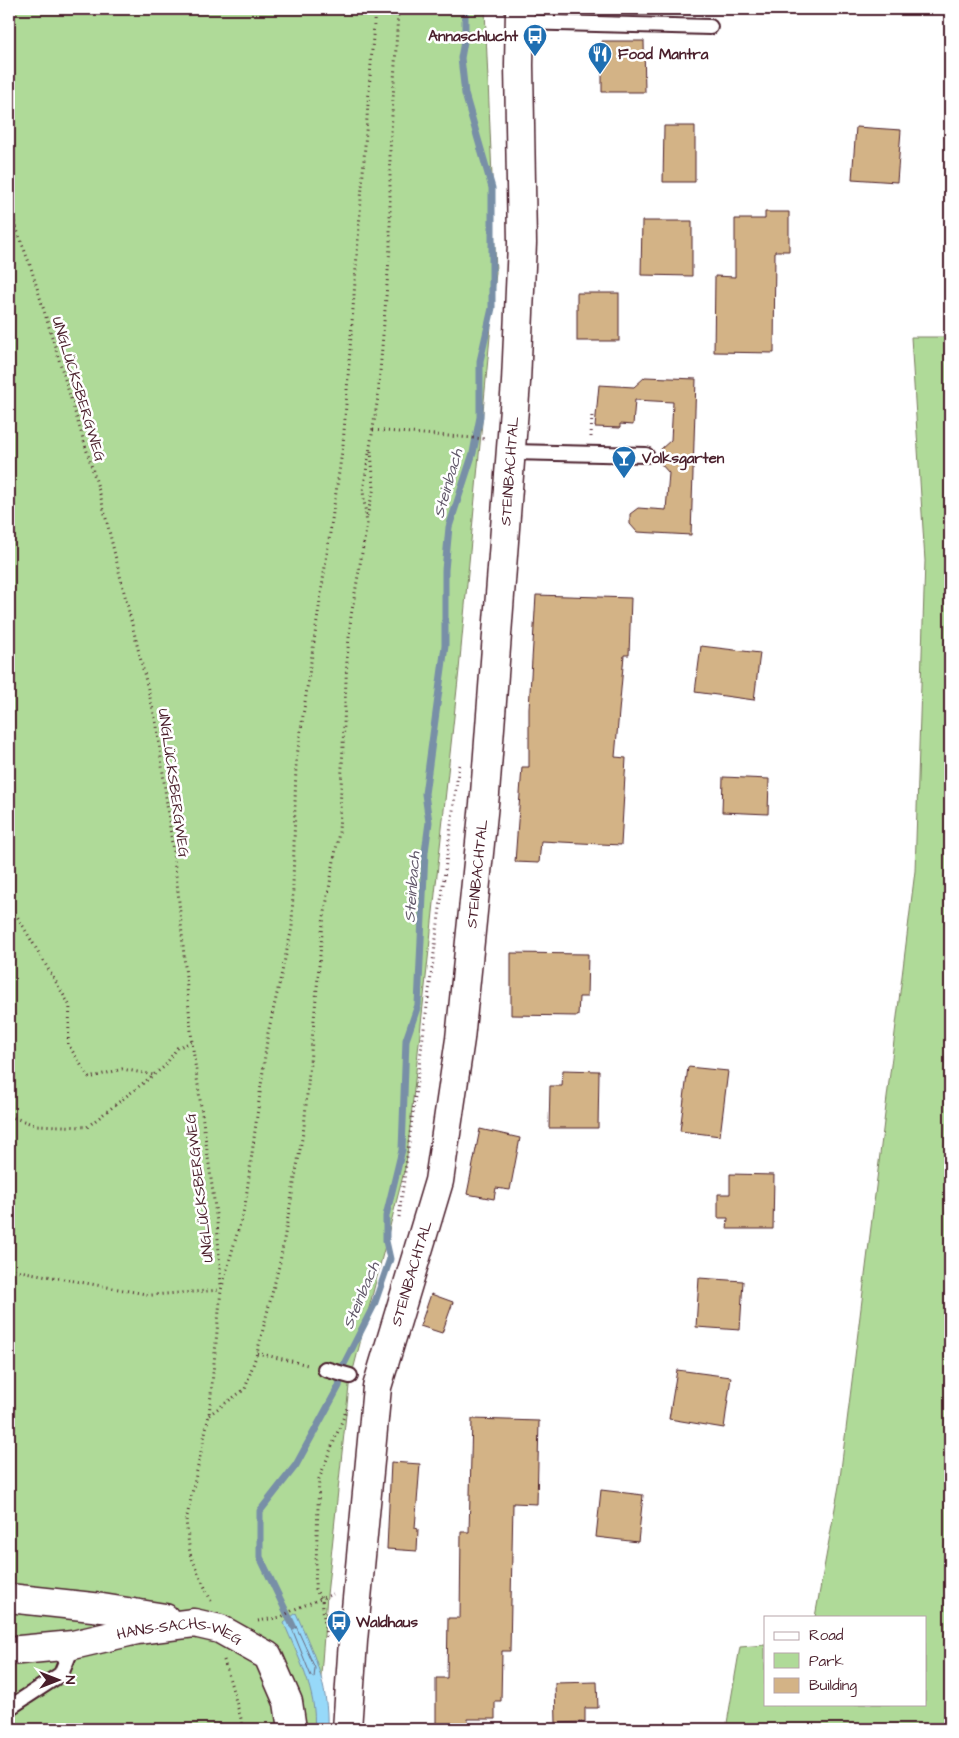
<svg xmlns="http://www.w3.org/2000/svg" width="959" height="1738" font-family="'Architects Daughter',sans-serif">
  <rect width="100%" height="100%" fill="#fff"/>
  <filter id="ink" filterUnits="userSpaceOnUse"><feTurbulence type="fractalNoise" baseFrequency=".02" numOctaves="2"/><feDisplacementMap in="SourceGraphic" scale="10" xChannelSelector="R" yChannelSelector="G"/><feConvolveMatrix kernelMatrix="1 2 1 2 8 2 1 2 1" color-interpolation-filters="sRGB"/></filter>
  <g filter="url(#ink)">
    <g fill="#afda98" stroke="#7c7c62">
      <polygon points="9,9 485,9 496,272 459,670 406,1164 349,1386 327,1595 317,1729 9,1729"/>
      <polygon points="911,337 950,337 950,1729 726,1729 740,1647 765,1645 765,1704 925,1704 925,1617 815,1617 839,1486 915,871 925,561"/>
    </g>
    <path fill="#97d9f9" stroke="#788fa7" d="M296,1613C313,1652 329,1685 327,1729H314C318,1693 297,1655 284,1623Z"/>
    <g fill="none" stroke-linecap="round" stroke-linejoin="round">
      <polygon stroke="#69697d" stroke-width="1" points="292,1623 295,1624 315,1668 314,1678 311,1676 291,1626"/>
      <polyline stroke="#788fa7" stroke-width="7" points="293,1626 260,1557 260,1511 296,1465 339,1386 343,1366 374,1305 390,1259 386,1241 386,1216 402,1150 406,1040 418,1005 425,852 429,822 425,794 445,646 445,570 449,527 473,453 480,417 480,361 492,308 492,188 465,94 461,58 465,36 465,9"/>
    </g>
    <g fill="#d3b386" stroke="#4a1f2b">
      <polygon points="602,41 644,41 645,92 602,92"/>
      <polygon points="664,126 695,126 695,182 663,182"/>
      <polygon points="856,127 901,130 897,182 852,179"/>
      <polygon points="765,212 789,212 789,251 775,251 774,353 714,352 715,276 735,277 735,219 765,219"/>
      <polygon points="642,221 692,221 692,276 641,275"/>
      <rect x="577" y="293" width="42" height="48"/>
      <polygon points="645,377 696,379 691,535 637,532 630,524 630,514 638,508 666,510 669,473 660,463 661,449 671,440 673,402 635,400 633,425 620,424 620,428 595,427 599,385 634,387"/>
      <polygon points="536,595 631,598 629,655 624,655 615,757 626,758 621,845 541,841 539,863 515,862 522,767 529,767 529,708"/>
      <polygon points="701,646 760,653 754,700 695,692"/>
      <polygon points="723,777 769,779 768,814 722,812"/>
      <polygon points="511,953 588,954 587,997 579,997 578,1016 511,1015"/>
      <polygon points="688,1067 728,1071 720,1136 680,1131"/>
      <polygon points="563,1070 599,1071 598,1128 549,1128 550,1086 562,1086"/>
      <polygon points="480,1129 520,1138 510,1190 496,1188 494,1199 467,1194"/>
      <polygon points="730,1174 774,1175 773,1229 727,1229 728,1218 718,1218 718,1194 730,1194"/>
      <polygon points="699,1278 743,1281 740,1330 696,1327"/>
      <polygon points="431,1294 453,1302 442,1333 420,1326"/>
      <polygon points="677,1370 731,1377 724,1428 669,1419"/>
      <polygon points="472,1419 539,1421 537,1504 513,1503 510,1651 502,1651 501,1701 495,1701 495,1719 468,1719 468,1729 436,1729 436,1678 447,1678 448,1618 460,1618 461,1532 469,1532"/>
      <polygon points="391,1462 420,1464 415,1528 418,1529 417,1551 387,1549"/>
      <polygon points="601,1490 643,1495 638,1542 596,1537"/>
      <polygon points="597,1682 598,1708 585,1708 585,1722 556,1723 555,1683"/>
    </g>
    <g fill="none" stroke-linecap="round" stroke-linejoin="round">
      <defs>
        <g id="service">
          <polyline points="520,22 710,27"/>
          <polyline points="511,452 646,455"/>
          <polyline points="325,1369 350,1376"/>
          <polyline points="9,1708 61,1674 73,1645"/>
        </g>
        <g id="minor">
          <polyline points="9,1598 102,1608 165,1618"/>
          <path id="s1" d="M9,1651L73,1645L137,1630L194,1623L220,1629L268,1656L288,1702L292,1729"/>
          <path id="s2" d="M347,1729L353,1641L377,1387L439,1181L460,1039L485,794L516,382L522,243L519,65L520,9"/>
        </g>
      </defs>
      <use href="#service" stroke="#4a1f2b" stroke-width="18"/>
      <use href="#minor" stroke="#4a1f2b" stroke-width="31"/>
      <g stroke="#4a1f2b" stroke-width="3" stroke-dasharray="1 4" stroke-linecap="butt">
        <polyline points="9,208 31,268 100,494 157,726 178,891 192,1042 217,1222 221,1287"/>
        <polyline points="373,430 486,439"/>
        <polyline points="591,437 592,413"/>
        <polyline points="367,516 374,488 371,451"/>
        <polyline points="9,913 17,916 70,1006 68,1044 89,1078 122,1069 154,1075"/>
        <polyline points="9,1116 35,1125 87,1127 165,1066 177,1048 192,1042"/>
        <polyline points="399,1217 459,765"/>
        <polyline points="9,1269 151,1295 221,1290"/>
        <polyline points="257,1353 308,1365"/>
        <polyline points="209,1415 245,1389 257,1353 280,1262 304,1127 323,923 339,832 347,659 351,616 367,524 363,491 378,397 390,247 390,150 398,13 396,9"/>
        <polyline points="211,1601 190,1554 186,1521 209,1415 221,1290 245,1206 268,1033 292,928 296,763 343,445 375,9"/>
        <polyline points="258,1621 281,1617 295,1609 333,1594"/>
        <polyline points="326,1637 322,1600 315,1589 319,1479 348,1406"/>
        <polyline points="224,1660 244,1729"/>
      </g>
      <use href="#service" stroke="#fff" stroke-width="14"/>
      <use href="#minor" stroke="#fff" stroke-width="28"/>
    </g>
  </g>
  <defs>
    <symbol id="bus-pin" viewBox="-11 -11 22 30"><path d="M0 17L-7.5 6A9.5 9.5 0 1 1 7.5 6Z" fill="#1f6fb2" stroke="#fff"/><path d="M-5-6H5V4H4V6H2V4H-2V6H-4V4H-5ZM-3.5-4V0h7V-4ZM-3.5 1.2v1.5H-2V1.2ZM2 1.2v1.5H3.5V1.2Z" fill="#fff"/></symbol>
    <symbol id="restaurant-pin" viewBox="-11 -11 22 30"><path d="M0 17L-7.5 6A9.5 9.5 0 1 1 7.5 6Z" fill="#1f6fb2" stroke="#fff"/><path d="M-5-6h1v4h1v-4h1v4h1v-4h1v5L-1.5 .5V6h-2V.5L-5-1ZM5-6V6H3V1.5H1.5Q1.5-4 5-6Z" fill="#fff"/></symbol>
    <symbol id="bar-pin" viewBox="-11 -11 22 30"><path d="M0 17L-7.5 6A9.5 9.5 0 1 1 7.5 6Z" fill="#1f6fb2" stroke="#fff"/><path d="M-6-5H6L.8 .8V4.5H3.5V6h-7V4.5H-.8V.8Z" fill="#fff"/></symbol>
  </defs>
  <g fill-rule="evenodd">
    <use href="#bus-pin" x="521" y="22" width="28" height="38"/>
    <use href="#restaurant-pin" x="586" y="40" width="28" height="38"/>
    <use href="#bar-pin" x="610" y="444" width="28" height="38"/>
    <use href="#bus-pin" x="325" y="1608" width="28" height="38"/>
  </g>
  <g text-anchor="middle" stroke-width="5" stroke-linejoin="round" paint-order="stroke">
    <g font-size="15" font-weight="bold" fill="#4a1f2b" stroke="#fff" text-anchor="start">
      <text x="518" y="41" text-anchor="end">Annaschlucht</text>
      <text x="618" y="59">Food Mantra</text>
      <text x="642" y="463">Volksgarten</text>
      <text x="356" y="1627">Waldhaus</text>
    </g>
    <g font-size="15" fill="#4a1f2b" stroke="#fff">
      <text transform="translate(79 389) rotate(73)" y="5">UNGLÜCKSBERGWEG</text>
      <text dy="5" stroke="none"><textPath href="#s2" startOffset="1272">STEINBACHTAL</textPath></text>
      <text transform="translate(174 783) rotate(82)" y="5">UNGLÜCKSBERGWEG</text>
      <text dy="5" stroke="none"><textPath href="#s2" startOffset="868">STEINBACHTAL</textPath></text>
      <text transform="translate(199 1188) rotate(-97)" y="5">UNGLÜCKSBERGWEG</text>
      <text dy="5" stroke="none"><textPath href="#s2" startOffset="462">STEINBACHTAL</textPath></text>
      <text dy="5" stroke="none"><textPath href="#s1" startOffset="174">HANS-SACHS-WEG</textPath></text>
    </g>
    <g font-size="16" font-style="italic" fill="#615769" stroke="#fff">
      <text transform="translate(447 483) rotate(-74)" y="6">Steinbach</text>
      <text transform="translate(411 887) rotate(-86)" y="6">Steinbach</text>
      <text transform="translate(360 1295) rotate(-67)" y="6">Steinbach</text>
    </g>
  </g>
  <rect width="959" height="1738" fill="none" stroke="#fff" stroke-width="30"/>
  <rect x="15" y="15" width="929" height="1708" fill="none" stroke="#4a1f2b" stroke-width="2" filter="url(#ink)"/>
  <rect x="764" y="1616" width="162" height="90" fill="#ffffff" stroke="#b7a5aa"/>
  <rect x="774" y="1632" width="25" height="8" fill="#ffffff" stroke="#b7a5aa"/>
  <text x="809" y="1640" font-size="15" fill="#4a1f2b">Road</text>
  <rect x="774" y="1653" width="25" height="15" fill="#afda98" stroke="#b7a5aa"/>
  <text x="809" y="1666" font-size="15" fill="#4a1f2b">Park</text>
  <rect x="774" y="1678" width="25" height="15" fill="#d3b386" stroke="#b7a5aa"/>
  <text x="809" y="1690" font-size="15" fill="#4a1f2b">Building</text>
  <g transform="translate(58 1680) rotate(90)" stroke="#ffffff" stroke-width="4" paint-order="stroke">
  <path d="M0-4L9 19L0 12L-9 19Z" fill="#4a1f2b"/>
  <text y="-8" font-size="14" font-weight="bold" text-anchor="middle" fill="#4a1f2b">N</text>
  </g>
</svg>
